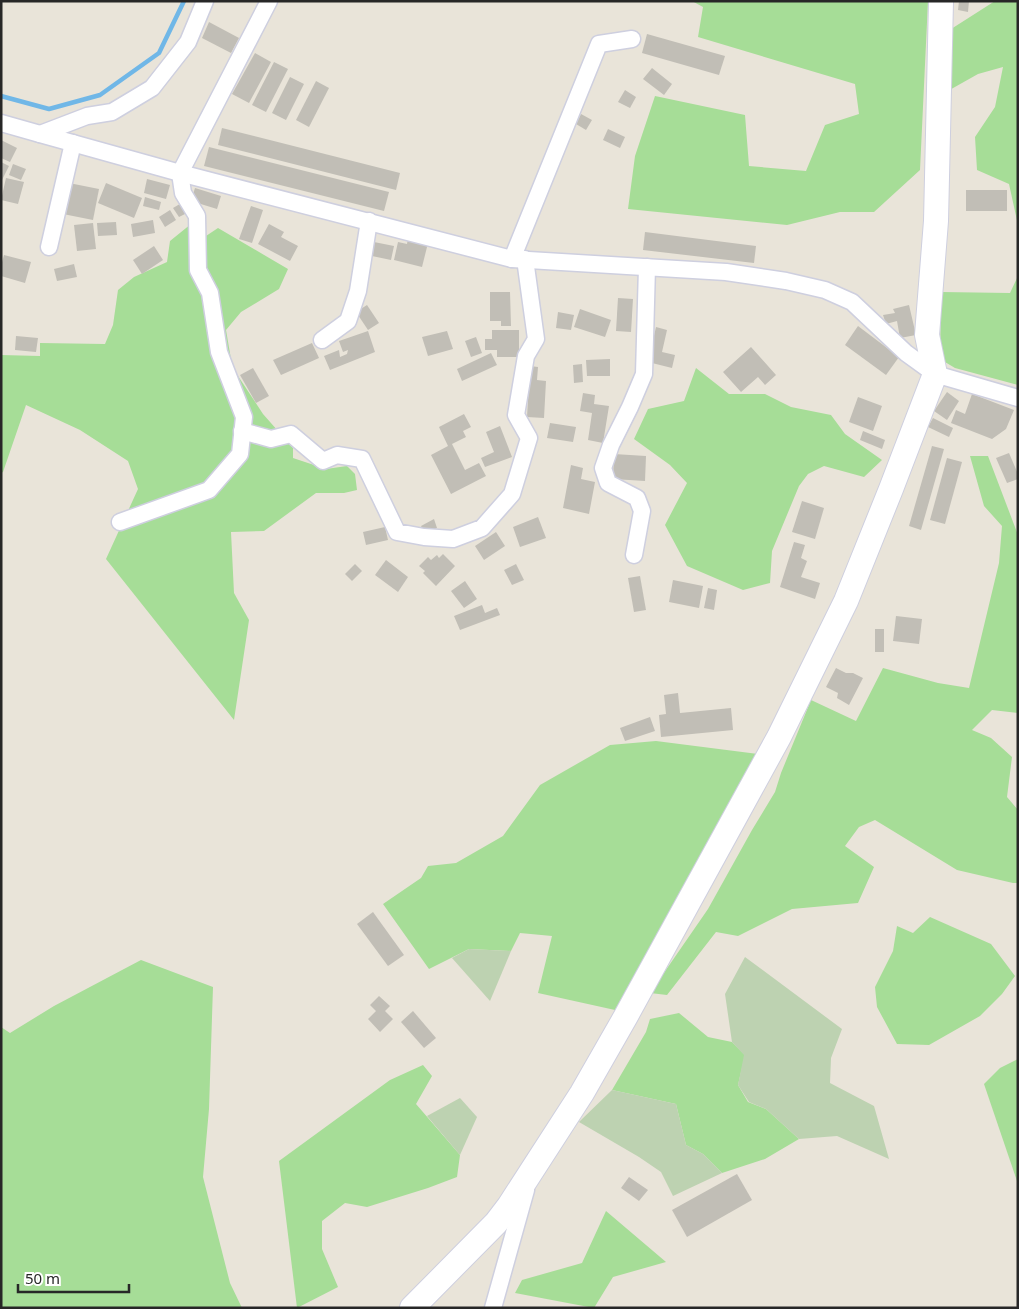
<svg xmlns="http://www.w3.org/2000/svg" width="1019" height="1309" font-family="'Noto Sans',sans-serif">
  <rect width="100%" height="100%" fill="#e9e4d9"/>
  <g fill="#a6dd97">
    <polygon points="692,1 928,1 920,170 874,212 840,212 787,225 628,209 635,156 655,96 745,115 749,166 806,171 825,125 859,114 855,84 698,37 703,7"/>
    <polygon points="995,1 1018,1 1018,225 1009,184 977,170 975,137 995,107 1003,67 978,74 946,92 948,31"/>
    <polygon points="191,224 206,236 218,228 288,269 279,289 241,312 226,330 232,365 236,373 263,414 293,448 293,458 326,469 347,466 355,474 357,490 344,493 316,493 264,531 231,532 234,593 249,620 234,720 106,559 138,489 128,461 80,430 26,405 3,472 1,473 1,355 40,356 40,343 105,344 113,325 118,290 134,277 167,262 170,241"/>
    <polygon points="1018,276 1018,385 955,368 940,359 941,292 1010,293"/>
    <polygon points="696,368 729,394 765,394 791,407 831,415 845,434 882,460 864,477 824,466 808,474 799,486 772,551 770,583 743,590 687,566 665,525 687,483 670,465 634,439 648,409 684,401"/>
    <polygon points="970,456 988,456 1018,535 1018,713 992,710 972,730 991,738 1012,757 1007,797 1018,810 1018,883 1013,883 957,870 875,820 859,827 845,846 874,867 858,903 792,909 738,936 716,932 667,995 650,993 708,909 752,830 775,792 781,773 811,700 856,721 883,668 938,683 969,688 999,563 1002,526 984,506"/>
    <polygon points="656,741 758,754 615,1010 538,993 552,936 520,933 511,951 469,949 429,969 383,904 421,878 428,866 456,863 503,836 540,785 610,745"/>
    <polygon points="930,917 991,944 1015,976 1002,994 980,1016 929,1045 897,1044 877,1007 875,987 893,951 897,926 913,933"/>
    <polygon points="141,960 213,987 209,1109 203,1177 230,1283 242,1308 1,1308 1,1027 10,1033 54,1006"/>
    <polygon points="679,1013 708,1037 732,1042 745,1055 738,1085 748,1102 766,1109 799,1139 765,1159 722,1173 703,1154 686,1145 676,1104 612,1090 646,1032 650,1019"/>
    <polygon points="1018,1059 1018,1184 984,1084 1000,1068"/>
    <polygon points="423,1065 432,1076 416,1104 460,1155 457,1177 428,1188 367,1207 345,1203 322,1221 322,1249 338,1287 297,1308 279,1161 390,1080"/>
    <polygon points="606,1211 666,1262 613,1277 594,1308 515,1293 522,1280 582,1263"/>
  </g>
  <g fill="#bdd2b1">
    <polygon points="469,949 511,951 490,1001 452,958"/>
    <polygon points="745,957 842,1029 831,1058 830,1083 874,1106 889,1159 837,1136 799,1139 766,1109 749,1102 738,1085 744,1055 732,1042 725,994"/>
    <polygon points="612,1090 676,1104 686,1145 703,1154 722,1173 673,1196 661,1172 639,1157 579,1122"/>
    <polygon points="460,1098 477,1117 460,1155 427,1116"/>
  </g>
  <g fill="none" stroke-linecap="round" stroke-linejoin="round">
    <polyline stroke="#70b7e7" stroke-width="4.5" points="1,96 49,109 100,95 159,53 184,1"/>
  </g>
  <g fill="#c1beb6">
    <polygon points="959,1 969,1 968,12 958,10"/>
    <polygon points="209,22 239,38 231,53 202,38"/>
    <polygon points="647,34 725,56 719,75 642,53"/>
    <polygon points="255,53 271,62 249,103 232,94"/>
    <polygon points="274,62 288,69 266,112 252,105"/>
    <polygon points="652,68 672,84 664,95 643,79"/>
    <polygon points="290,77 304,84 286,120 272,113"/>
    <polygon points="316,81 329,88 309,127 296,120"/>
    <polygon points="625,90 636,97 630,108 618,102"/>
    <polygon points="581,114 592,120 586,130 576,124"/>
    <polygon points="222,128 400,173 396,190 218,145"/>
    <polygon points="608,129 625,137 620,148 603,140"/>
    <polygon points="1,140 17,148 10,162 1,158"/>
    <polygon points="209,147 389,192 384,211 204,166"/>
    <polygon points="1,162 9,166 1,182"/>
    <polygon points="13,164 26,169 21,180 9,175"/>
    <polygon points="6,178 24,182 18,204 1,200"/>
    <polygon points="147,179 170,185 166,199 144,193"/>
    <polygon points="69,183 99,189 93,220 63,214"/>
    <polygon points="106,183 142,198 134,218 98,203"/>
    <polygon points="195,188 221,196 217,209 191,201"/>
    <rect x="966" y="190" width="41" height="21"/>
    <polygon points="145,197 161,202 159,210 143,206"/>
    <polygon points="185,201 191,211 179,217 173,208"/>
    <polygon points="251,206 263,210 252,243 239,239"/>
    <polygon points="170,210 176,220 165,227 159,217"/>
    <polygon points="153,220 155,233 133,237 131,224"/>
    <polygon points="116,222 117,235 98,236 97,223"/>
    <polygon points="93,223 96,249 77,251 74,225"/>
    <polygon points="269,224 284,232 281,237 298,246 290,261 258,244"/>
    <polygon points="645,232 756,246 754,263 643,250"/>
    <polygon points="408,238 428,243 422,267 394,260 398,242 407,244"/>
    <polygon points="374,242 394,246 391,260 372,256"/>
    <polygon points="154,246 163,260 142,274 133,260"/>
    <polygon points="4,255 31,262 25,283 1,276 1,266"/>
    <polygon points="74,264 77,277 57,281 54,269"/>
    <polygon points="490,292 510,292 511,326 501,326 501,321 490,321"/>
    <polygon points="618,298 633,299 631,332 616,331"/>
    <polygon points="367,305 379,323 368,330 356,312"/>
    <polygon points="909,305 916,335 900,338 897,321 886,324 883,315 895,313 893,309"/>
    <polygon points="580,309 611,320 605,337 574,327"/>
    <polygon points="558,312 574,315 571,330 556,328"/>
    <polygon points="858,326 899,357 886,375 845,345"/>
    <polygon points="656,327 667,330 662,352 675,355 672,368 648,362"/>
    <polygon points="492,330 519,330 519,357 497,357 497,350 485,350 485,339 492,339"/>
    <polygon points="368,331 375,352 330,370 324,356 339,350 340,357 347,354 348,350 343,352 339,341"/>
    <polygon points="447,331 453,349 428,356 422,337"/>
    <polygon points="16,336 38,338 36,352 15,350"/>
    <polygon points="476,337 482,353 471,357 465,341"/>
    <polygon points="312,343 319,358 281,375 273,360"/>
    <polygon points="751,347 776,375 765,385 758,377 741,392 723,372"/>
    <polygon points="491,353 497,365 462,381 457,369"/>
    <polygon points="610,359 610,376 587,376 586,360"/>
    <polygon points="582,364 583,382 574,383 573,365"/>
    <polygon points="530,366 538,367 537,380 546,381 544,418 527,417"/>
    <polygon points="253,368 269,396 256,403 240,375"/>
    <polygon points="947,392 959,401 947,420 934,411"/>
    <polygon points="583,393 595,395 594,404 609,406 603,443 588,440 592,413 580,411"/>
    <polygon points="972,394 1014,410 1006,429 992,439 951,423 956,410 965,414"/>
    <polygon points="858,397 882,406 873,431 849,422"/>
    <polygon points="464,414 471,427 463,431 466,437 452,444 465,470 479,463 486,476 451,494 431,455 448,446 439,427"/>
    <polygon points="933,418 953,428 949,437 928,427"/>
    <polygon points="550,423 576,427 573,442 547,438"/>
    <polygon points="500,426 512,457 485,467 481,458 494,452 486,432"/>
    <polygon points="863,431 885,440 882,449 860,440"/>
    <polygon points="932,446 944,449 921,530 909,526"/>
    <polygon points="1009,453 1018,474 1018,479 1007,483 996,458"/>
    <polygon points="614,454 646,456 645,481 613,479"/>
    <polygon points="947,458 962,462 945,524 930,520"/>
    <polygon points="571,465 583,468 581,479 595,482 589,514 563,508"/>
    <polygon points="802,501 824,508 815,539 792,532"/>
    <polygon points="538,517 546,538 520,547 513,527"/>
    <polygon points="434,519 437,528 425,534 421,526"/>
    <polygon points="385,527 388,540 366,545 363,532"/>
    <polygon points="496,532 505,546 484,560 475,546"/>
    <polygon points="794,542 805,545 801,558 807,561 801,577 820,583 815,599 780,587"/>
    <polygon points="443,554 455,566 436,586 423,573 425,571 419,566 428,557 431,560 437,555 439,558"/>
    <polygon points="386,560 408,577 398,592 375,575"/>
    <polygon points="355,564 362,571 352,581 345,574"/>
    <polygon points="516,564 524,580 512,585 504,570"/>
    <polygon points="640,576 646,610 634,612 628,578"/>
    <polygon points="673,580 703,586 699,608 669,602"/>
    <polygon points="465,581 477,599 464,608 451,591"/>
    <polygon points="708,588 717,590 714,610 704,608"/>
    <polygon points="482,605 485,613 497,608 500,615 460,630 454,616"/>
    <polygon points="896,616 922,619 919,644 893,641"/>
    <rect x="875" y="629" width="9" height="23"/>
    <polygon points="836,668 846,673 853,673 863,678 849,705 837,698 838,693 826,687"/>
    <polygon points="678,693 680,713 731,708 733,730 661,737 659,715 666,714 664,695"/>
    <polygon points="650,717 655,731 625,741 620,728"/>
    <polygon points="373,912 404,955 388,966 357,924"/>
    <polygon points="379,996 390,1006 385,1011 393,1019 380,1032 368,1019 376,1011 370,1005"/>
    <polygon points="413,1011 436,1038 424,1048 401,1022"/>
    <polygon points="737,1174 752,1200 687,1237 672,1210"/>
    <polygon points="629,1177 648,1190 639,1201 621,1188"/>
  </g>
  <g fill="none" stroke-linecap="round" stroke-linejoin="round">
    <defs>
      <g id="street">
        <polyline points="1,123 40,134 87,116 112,112 152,88 188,42 205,1"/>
        <polyline points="40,134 180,173 512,259 726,272 786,281 825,290 852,302 906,353 935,374 1018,398"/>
        <polyline points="49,247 73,143"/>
        <polyline points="512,259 599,44 632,39"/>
        <polyline points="322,340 348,321 358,291 369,221"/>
        <polyline points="242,431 271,439 291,434 323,461 337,455 362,459 397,532 424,537 453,539 482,528 512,494 529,438 516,415 526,356 536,339 525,259"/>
        <polyline points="120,522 209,490 240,454 244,417 219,352 210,293 198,270 197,216 183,193 180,173 269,1"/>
        <polyline points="634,555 642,511 637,498 608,483 603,468 611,445 630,407 644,374 647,267"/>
        <polyline points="493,1308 526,1190"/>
      </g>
      <polyline id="secondary" points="412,1308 496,1223 509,1206 582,1093 626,1016 779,737 846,601 891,489 935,374 927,335 936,221 941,1"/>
    </defs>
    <use href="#street" stroke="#cecfdf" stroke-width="19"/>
    <use href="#secondary" stroke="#cecfdf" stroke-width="26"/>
    <use href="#street" stroke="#fff" stroke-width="16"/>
    <use href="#secondary" stroke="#fff" stroke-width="24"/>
  </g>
  <rect width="1019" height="1309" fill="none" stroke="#272727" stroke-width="5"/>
  <path d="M18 1284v8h111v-8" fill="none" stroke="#272727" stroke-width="2.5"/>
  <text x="25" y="1284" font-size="15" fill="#272727" stroke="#ffffff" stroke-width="4" paint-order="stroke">50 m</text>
</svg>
